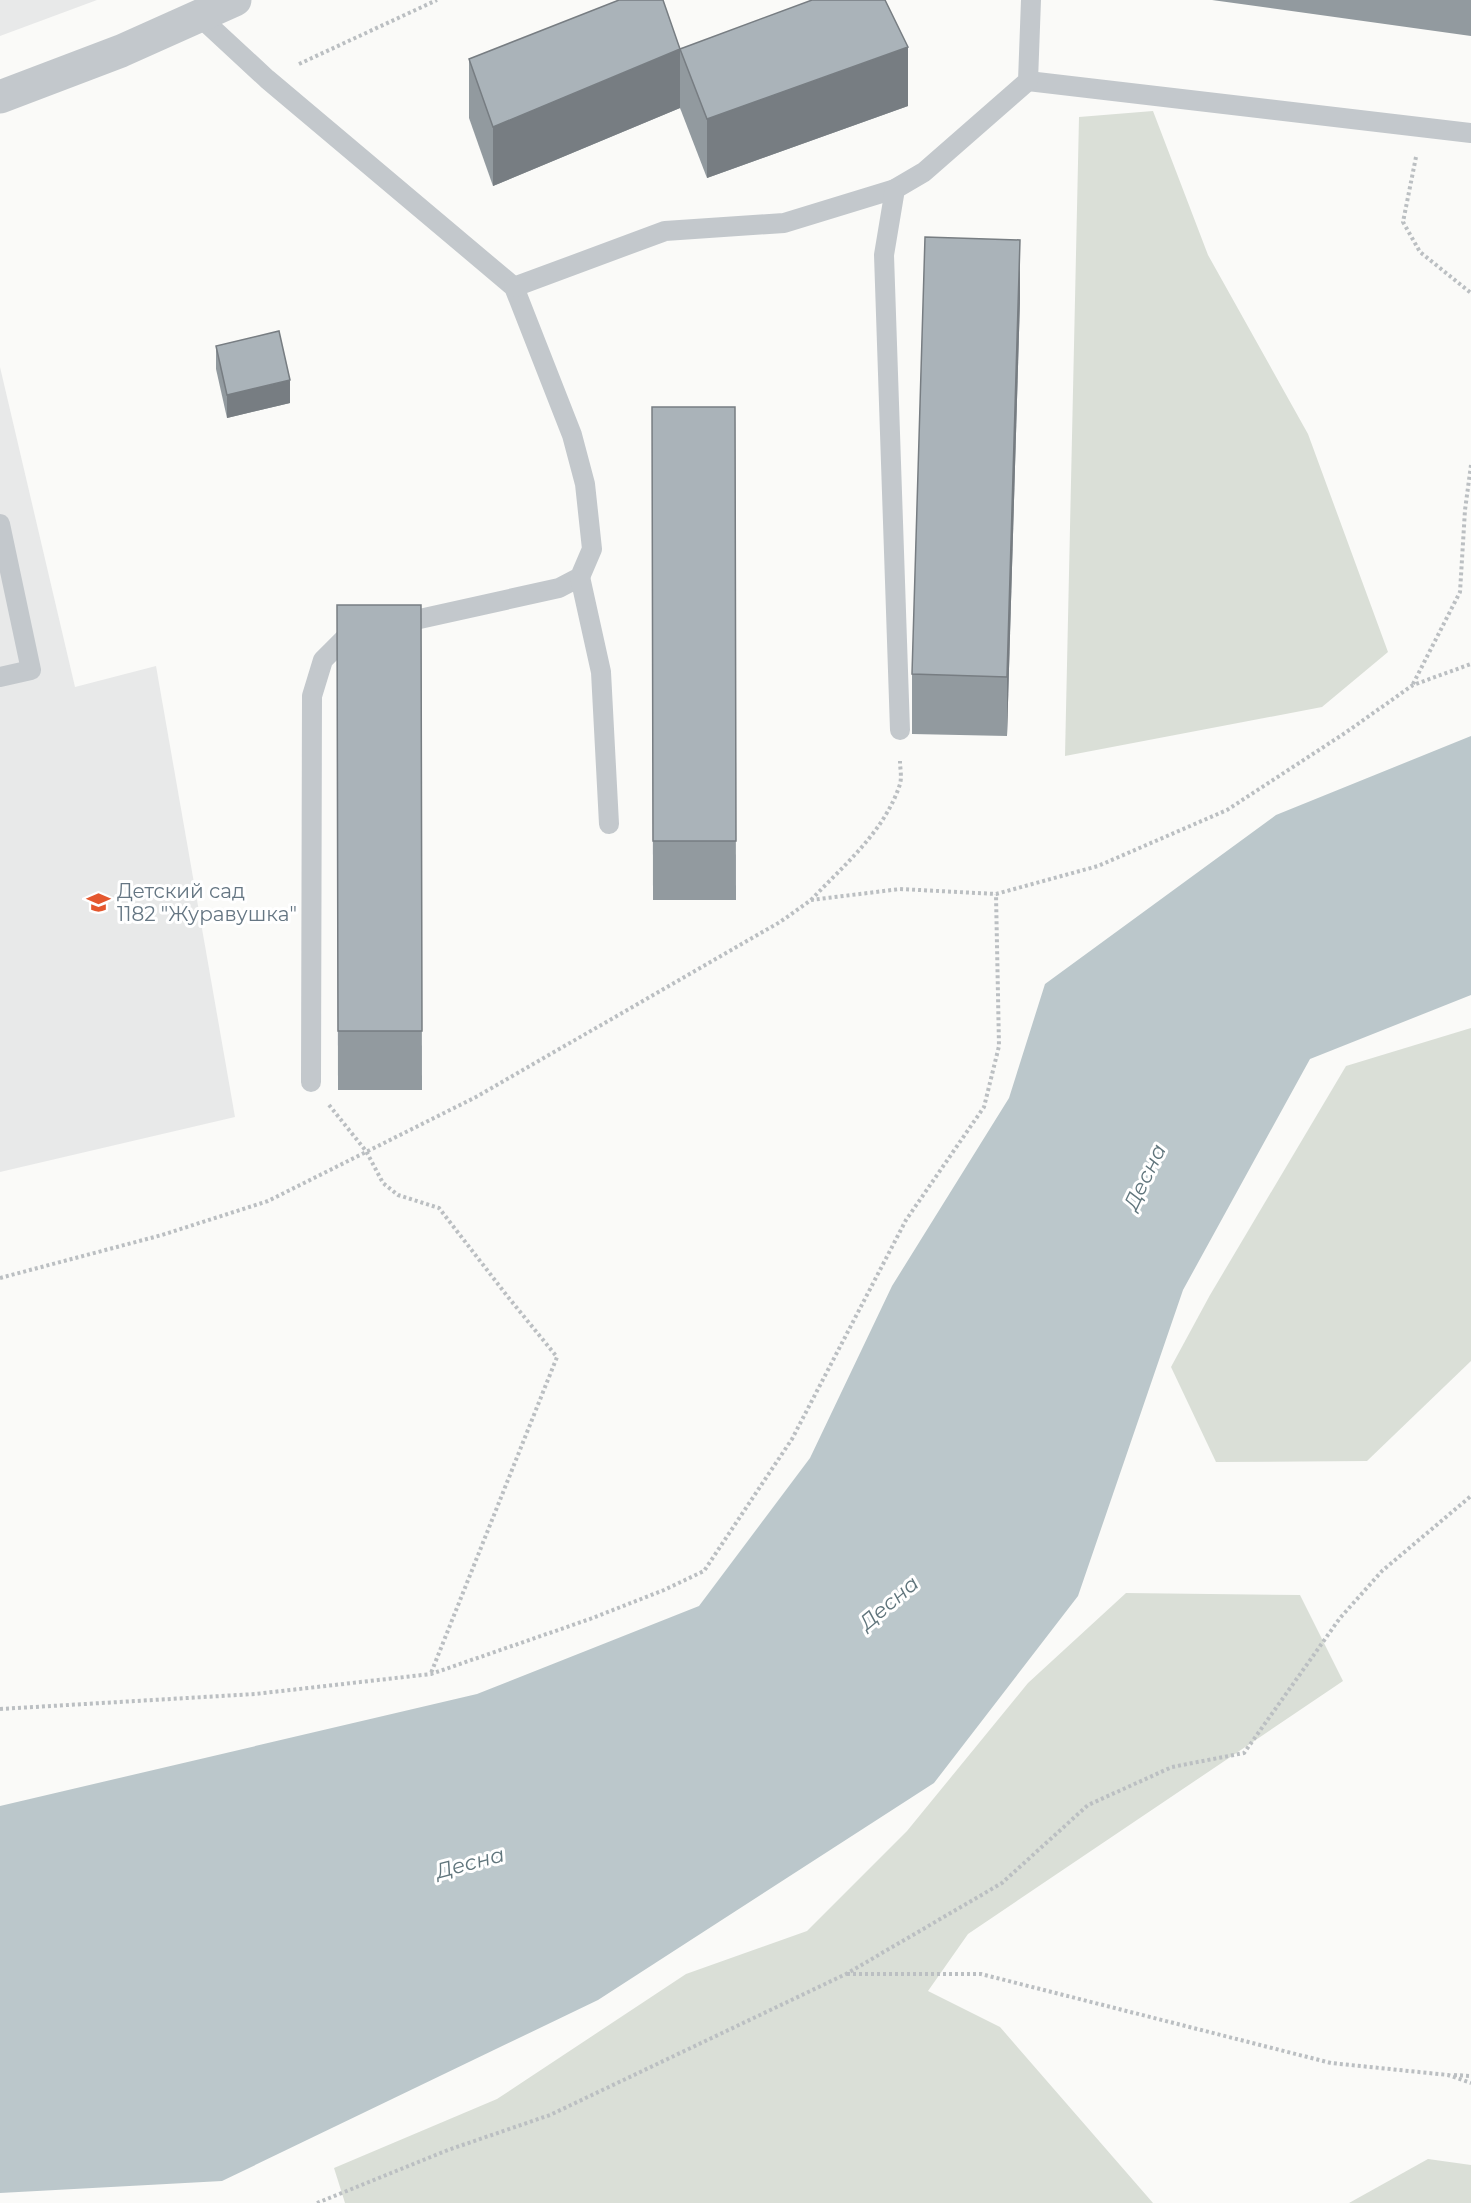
<svg xmlns="http://www.w3.org/2000/svg" width="1471" height="2203" font-family="Montserrat,sans-serif">
  <rect width="100%" height="100%" fill="#fafaf8"/>
  <g fill="#e8e9e9">
    <polygon points="0,0 97,0 0,36"/>
    <polygon points="0,367 75,687 156,666 235,1117 0,1172"/>
  </g>
  <g fill="#dadfd7">
    <polygon points="1153,111 1208,255 1308,434 1388,652 1322,707 1065,756 1079,117"/>
    <polygon points="1471,1028 1471,1361 1367,1461 1216,1462 1171,1367 1210,1295 1346,1066"/>
    <polygon points="1126,1593 1300,1595 1343,1681 968,1934 928,1991 1000,2027 1153,2203 345,2203 334,2168 497,2099 686,1974 807,1931 907,1831 1028,1683"/>
    <polygon points="1428,2159 1471,2165 1471,2203 1349,2203"/>
  </g>
  <polygon fill="#bbc7cb" points="1471,736 1471,995 1310,1059 1183,1290 1078,1596 934,1783 598,2000 222,2181 0,2193 0,1806 477,1694 699,1606 810,1458 892,1286 1009,1098 1045,984 1276,815"/>
  <g fill="none" stroke-linecap="round" stroke-linejoin="round">
    <g stroke="#bbbfc2" stroke-width="4" stroke-dasharray="3 3" stroke-linecap="butt">
      <polyline points="299,64 437,0"/>
      <polyline points="1416,157 1403,222 1420,252 1471,293"/>
      <polyline points="1413,684 1460,592 1465,510 1471,465"/>
      <path d="M811,900C844,865 885,831 900,784C902,777 900,768 900,761"/>
      <polyline points="329,1105 366,1151 383,1183 398,1195 439,1208 508,1297 557,1357 431,1673"/>
      <polyline points="0,1278 162,1235 268,1201 476,1097 780,922 811,900 900,889 996,894 1098,866 1227,810 1345,733 1413,685 1471,664"/>
      <polyline points="0,1709 255,1694 431,1674 590,1619 664,1590 704,1571 792,1439 906,1220 984,1107 999,1046 996,894"/>
      <polyline points="847,1974 981,1974 1331,2063 1448,2075 1471,2083"/>
      <polyline points="1454,2075 1471,2076"/>
      <polyline points="317,2203 448,2150 550,2115 846,1974 1002,1883 1088,1805 1172,1767 1244,1753 1340,1618 1382,1571 1471,1496"/>
    </g>
    <g stroke="#c3c8cc" stroke-width="20">
      <polyline points="200,17 267,79 514,287 572,435 585,484 592,549 580,577 559,588 397,624"/>
      <polyline points="1028,81 1471,133"/>
      <polyline points="514,287 665,231 784,223 895,189"/>
      <polyline points="0,524 31,670 0,677"/>
      <polyline points="580,577 601,672 609,824"/>
      <polyline points="900,730 884,255 895,189 924,172 1028,81 1031,0"/>
      <polyline points="311,1082 312,696 323,660 348,635 357,633"/>
    </g>
    <polyline stroke="#c3c8cc" stroke-width="33" points="0,97 121,51 235,0"/>
  </g>
  <g fill="#929a9f">
    <polygon points="1212,0 1471,0 1471,36"/>
    <polygon points="680,49 908,106 707,178 680,108"/>
    <polygon points="469,59 680,108 493,186 469,118"/>
    <polygon points="1020,299 1007,736 912,734 912,674"/>
    <polygon points="216,346 290,403 227,418 216,369"/>
    <polygon points="652,407 735,407 736,900 653,900"/>
    <polygon points="337,605 421,605 422,1090 338,1090"/>
  </g>
  <g fill="#777d82">
    <polygon points="908,47 908,106 707,178 707,119"/>
    <polygon points="680,49 680,108 493,186 493,127"/>
    <polygon points="1020,240 1020,299 1007,736 1007,677"/>
    <polygon points="290,380 290,403 227,418 227,395"/>
  </g>
  <g fill="#aab3b9" stroke="#777d82" stroke-width="1.5">
    <polygon points="619,0 663,0 680,49 493,127 469,59"/>
    <polygon points="812,0 885,0 908,47 707,119 680,49"/>
    <polygon points="925,237 1020,240 1007,677 912,674"/>
    <polygon points="279,331 290,380 227,395 216,346"/>
    <polygon points="652,407 735,407 736,841 653,841"/>
    <polygon points="337,605 421,605 422,1031 338,1031"/>
  </g>
  <defs>
    <symbol id="school-bare" viewBox="-9 -9 18 18"><path d="M0-5L7-2L0 1L-7-2ZM-4 1L0 2.5L4 1V4Q0 6-4 4Z" fill="#e4572e" stroke="#fff" stroke-width="2.5" paint-order="stroke"/></symbol>
  </defs>
  <g fill-rule="evenodd">
    <use href="#school-bare" x="82" y="886" width="33" height="33"/>
  </g>
  <g text-anchor="middle" stroke-width="6" stroke-linejoin="round" paint-order="stroke">
    <g font-size="20" fill="#657683" stroke="#fff" text-anchor="start">
      <text x="117" y="898">Детский сад<tspan x="117" dy="23">1182 "Журавушка"</tspan></text>
    </g>
    <g font-size="21" font-style="italic" fill="#60757c" stroke="#fff">
      <text transform="translate(1145 1177) rotate(-64)" y="7">Десна</text>
      <text transform="translate(889 1603) rotate(-40)" y="7">Десна</text>
      <text transform="translate(470 1863) rotate(-15)" y="7">Десна</text>
    </g>
  </g>
</svg>
